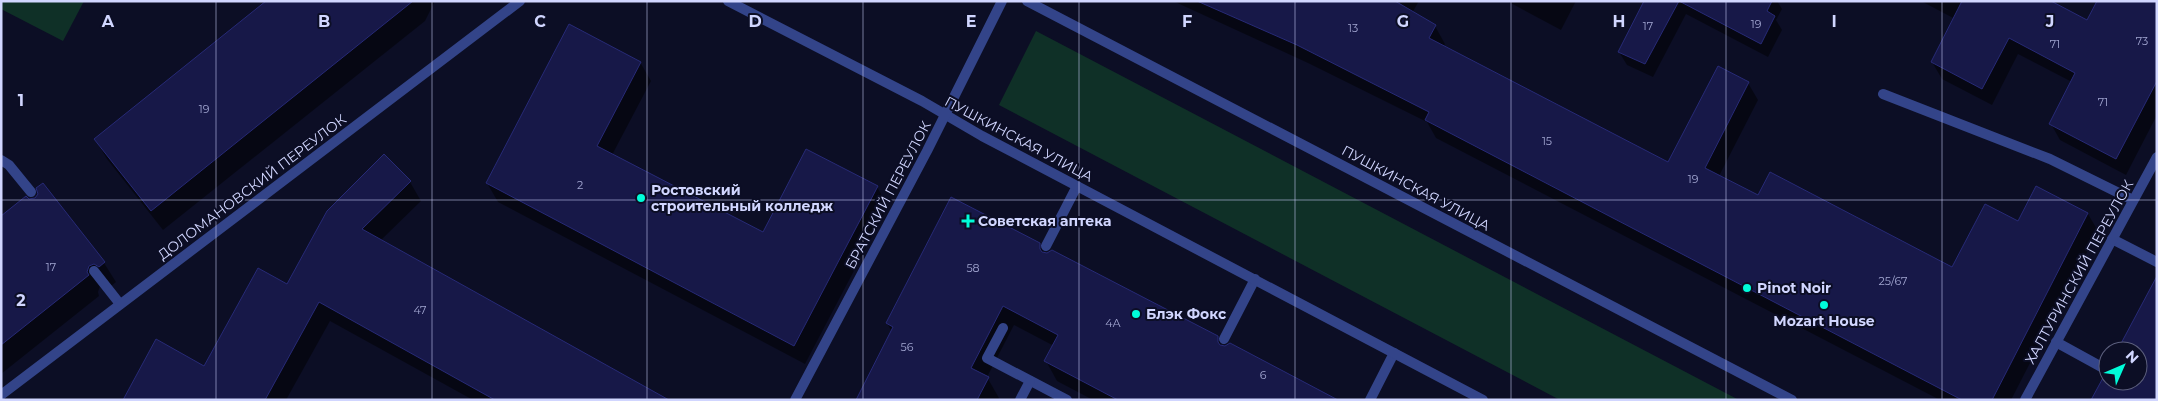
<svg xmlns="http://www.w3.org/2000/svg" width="2158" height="401" font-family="Montserrat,sans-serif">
  <rect width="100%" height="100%" fill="#0c0e25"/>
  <g fill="#0f3027">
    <polygon points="1,1 84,1 63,41 1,9"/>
    <polygon points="1036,31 1739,400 1560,400 999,105"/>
  </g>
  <g fill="#0007">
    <polygon points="268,1 435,1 425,21 163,230 107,159 95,139"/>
    <polygon points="1173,1 1419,1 1412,13 1435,26 1445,44 1444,46 1669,164 1748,83 1758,100 1719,176 1758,197 1953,268 2018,223 2036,187 2088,214 2098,231 2011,400 1940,400 1436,138 1427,122 1308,63"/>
    <polygon points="1507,1 1576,1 1561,30"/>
    <polygon points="1645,1 1777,1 1782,9 1776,20 1782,30 1768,57 1686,14 1653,77 1627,65 1619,52"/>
    <polygon points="1921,1 2048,1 2088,22 2157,1 2157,115 2126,175 2060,140 2051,124 2072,82 2018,54 1992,105 1942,79 1932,62 1955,19"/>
    <polygon points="640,62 651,81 612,155 763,234 877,187 888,206 805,364 498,202 487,183"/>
    <polygon points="384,156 410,182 421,201 380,241 668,400 473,400 330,321 286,400 124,400 204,368 287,286"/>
    <polygon points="42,185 104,263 116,282 111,286 100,286 98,292 99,296 1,374 1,218 29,200 36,199"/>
    <polygon points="1039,244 1044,253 1217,337 1222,346 1336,400 1093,400 1057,381 1046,361 1054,346 1014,325 987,377 999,398 998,400 857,400 892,332 887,323"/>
  </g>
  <g fill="#171848" stroke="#272a76">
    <polygon points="266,1 413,1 151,211 94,139"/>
    <polygon points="1197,1 1395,1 1436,25 1429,38 1668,162 1718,66 1749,82 1705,168 1758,195 1770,172 1952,267 1985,204 2018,221 2036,186 2088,213 1992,400 1962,400 1425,120 1429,112 1297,45"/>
    <polygon points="1644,1 1772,1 1767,11 1775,16 1761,44 1679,1 1645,64 1618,52"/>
    <polygon points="1962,1 2051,1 2087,20 2097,1 2157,1 2157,81 2116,159 2049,124 2075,73 2009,38 1982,89 1931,62"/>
    <polygon points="569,24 641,62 597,146 763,232 806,149 878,186 794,346 486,183"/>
    <polygon points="384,154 411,181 362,229 669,400 495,400 319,302 265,400 123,400 156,339 204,366 258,268 287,284 327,211"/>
    <polygon points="43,183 105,262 99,267 94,264 89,266 87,272 89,275 1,345 1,216 26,196 29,199 35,198 38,194 36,188"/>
    <polygon points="951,197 1040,243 1040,249 1042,252 1047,253 1052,250 1218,336 1218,342 1220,345 1225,346 1230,343 1338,400 1118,400 1044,361 1058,335 1003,306 971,368 989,377 977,400 856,400 893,327 886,323"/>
    <polygon points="2157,276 2157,400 2091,400 2104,376 2108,377 2108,381 2138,381 2138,351 2117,351"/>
  </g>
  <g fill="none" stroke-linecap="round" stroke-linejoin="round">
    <g stroke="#334489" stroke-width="10">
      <polyline points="1883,94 2050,159 2133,200"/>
      <polyline points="1,160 9,165 31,192"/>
      <polyline points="2112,239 2157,262"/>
      <polyline points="1046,246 1077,186"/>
      <polyline points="94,271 120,304"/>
      <polyline points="1003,328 987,358 1067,400"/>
      <polyline points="1224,339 1255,279"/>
      <polyline points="2056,342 2107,370"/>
      <polyline points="1020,400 1030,381"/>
    </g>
    <polyline stroke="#334489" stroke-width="10" points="1370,400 1394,353"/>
    <g stroke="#334489" stroke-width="10">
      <polyline points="728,1 922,101 982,136 1483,400"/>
      <polyline points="1027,1 1792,400"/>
      <polyline points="1,395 520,1"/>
      <polyline points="795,400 927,151 1002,1"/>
      <polyline points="2025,400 2157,157"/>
    </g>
  </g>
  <path fill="none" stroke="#d1d6ff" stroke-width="1" stroke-opacity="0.55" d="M216,1V400M432,1V400M647,1V400M863,1V400M1079,1V400M1295,1V400M1511,1V400M1726,1V400M1942,1V400M1,200H2157"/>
  <g fill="#00fcd9" stroke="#0c0e25" stroke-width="2">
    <circle cx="641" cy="198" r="5"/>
    <path d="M965.5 213.5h5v5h5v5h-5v5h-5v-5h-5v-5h5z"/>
    <circle cx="1747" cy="288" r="5"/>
    <circle cx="1824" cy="305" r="5"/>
    <circle cx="1136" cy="314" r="5"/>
  </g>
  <g text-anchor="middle" stroke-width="4" stroke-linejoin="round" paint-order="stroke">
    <g font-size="11" fill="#a2a6d1">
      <text x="1756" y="28">19</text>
      <text x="1648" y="30">17</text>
      <text x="1353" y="32">13</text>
      <text x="2142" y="45">73</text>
      <text x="2055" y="48">71</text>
      <text x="2103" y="106">71</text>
      <text x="204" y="113">19</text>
      <text x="1547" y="145">15</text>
      <text x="1693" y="183">19</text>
      <text x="580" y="189">2</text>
      <text x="51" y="271">17</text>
      <text x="973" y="272">58</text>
      <text x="1893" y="285">25/67</text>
      <text x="420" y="314">47</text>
      <text x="1113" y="327">4А</text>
      <text x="907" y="351">56</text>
      <text x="1263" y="379">6</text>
    </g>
    <g font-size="14" fill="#d1d6ff" stroke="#0c0e25">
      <text transform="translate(1019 139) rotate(28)" y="5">ПУШКИНСКАЯ УЛИЦА</text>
      <text transform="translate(252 187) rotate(-37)" y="5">ДОЛОМАНОВСКИЙ ПЕРЕУЛОК</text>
      <text transform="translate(1416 188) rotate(28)" y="5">ПУШКИНСКАЯ УЛИЦА</text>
      <text transform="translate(888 195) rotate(-62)" y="5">БРАТСКИЙ ПЕРЕУЛОК</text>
      <text transform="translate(2079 272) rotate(-61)" y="5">ХАЛТУРИНСКИЙ ПЕРЕУЛОК</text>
    </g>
    <g font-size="14" font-weight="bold" fill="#d1d6ff" stroke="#0c0e25" text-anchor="start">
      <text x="651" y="195">Ростовский<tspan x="651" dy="16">строительный колледж</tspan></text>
      <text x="978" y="226">Советская аптека</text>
      <text x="1757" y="293">Pinot Noir</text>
      <text x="1146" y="319">Блэк Фокс</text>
      <text x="1824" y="326" text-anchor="middle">Mozart House</text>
    </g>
  </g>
  <g font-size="16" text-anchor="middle" font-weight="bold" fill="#d1d6ff" stroke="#0c0e25" stroke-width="4" stroke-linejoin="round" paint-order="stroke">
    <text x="108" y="27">A</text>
    <text x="324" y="27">B</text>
    <text x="540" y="27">C</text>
    <text x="755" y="27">D</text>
    <text x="971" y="27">E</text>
    <text x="1187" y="27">F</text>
    <text x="1403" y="27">G</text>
    <text x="1619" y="27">H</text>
    <text x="1834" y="27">I</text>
    <text x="2050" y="27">J</text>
    <text x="21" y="106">1</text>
    <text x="21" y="306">2</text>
  </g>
  <rect width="2158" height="401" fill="none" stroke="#d1d6ff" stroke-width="5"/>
  <g transform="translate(2123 366) rotate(45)"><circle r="24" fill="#0c0e25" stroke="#5b5e7c"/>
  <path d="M0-4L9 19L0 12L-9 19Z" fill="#00fcd9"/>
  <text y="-8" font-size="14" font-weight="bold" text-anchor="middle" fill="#d1d6ff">N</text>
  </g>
</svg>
